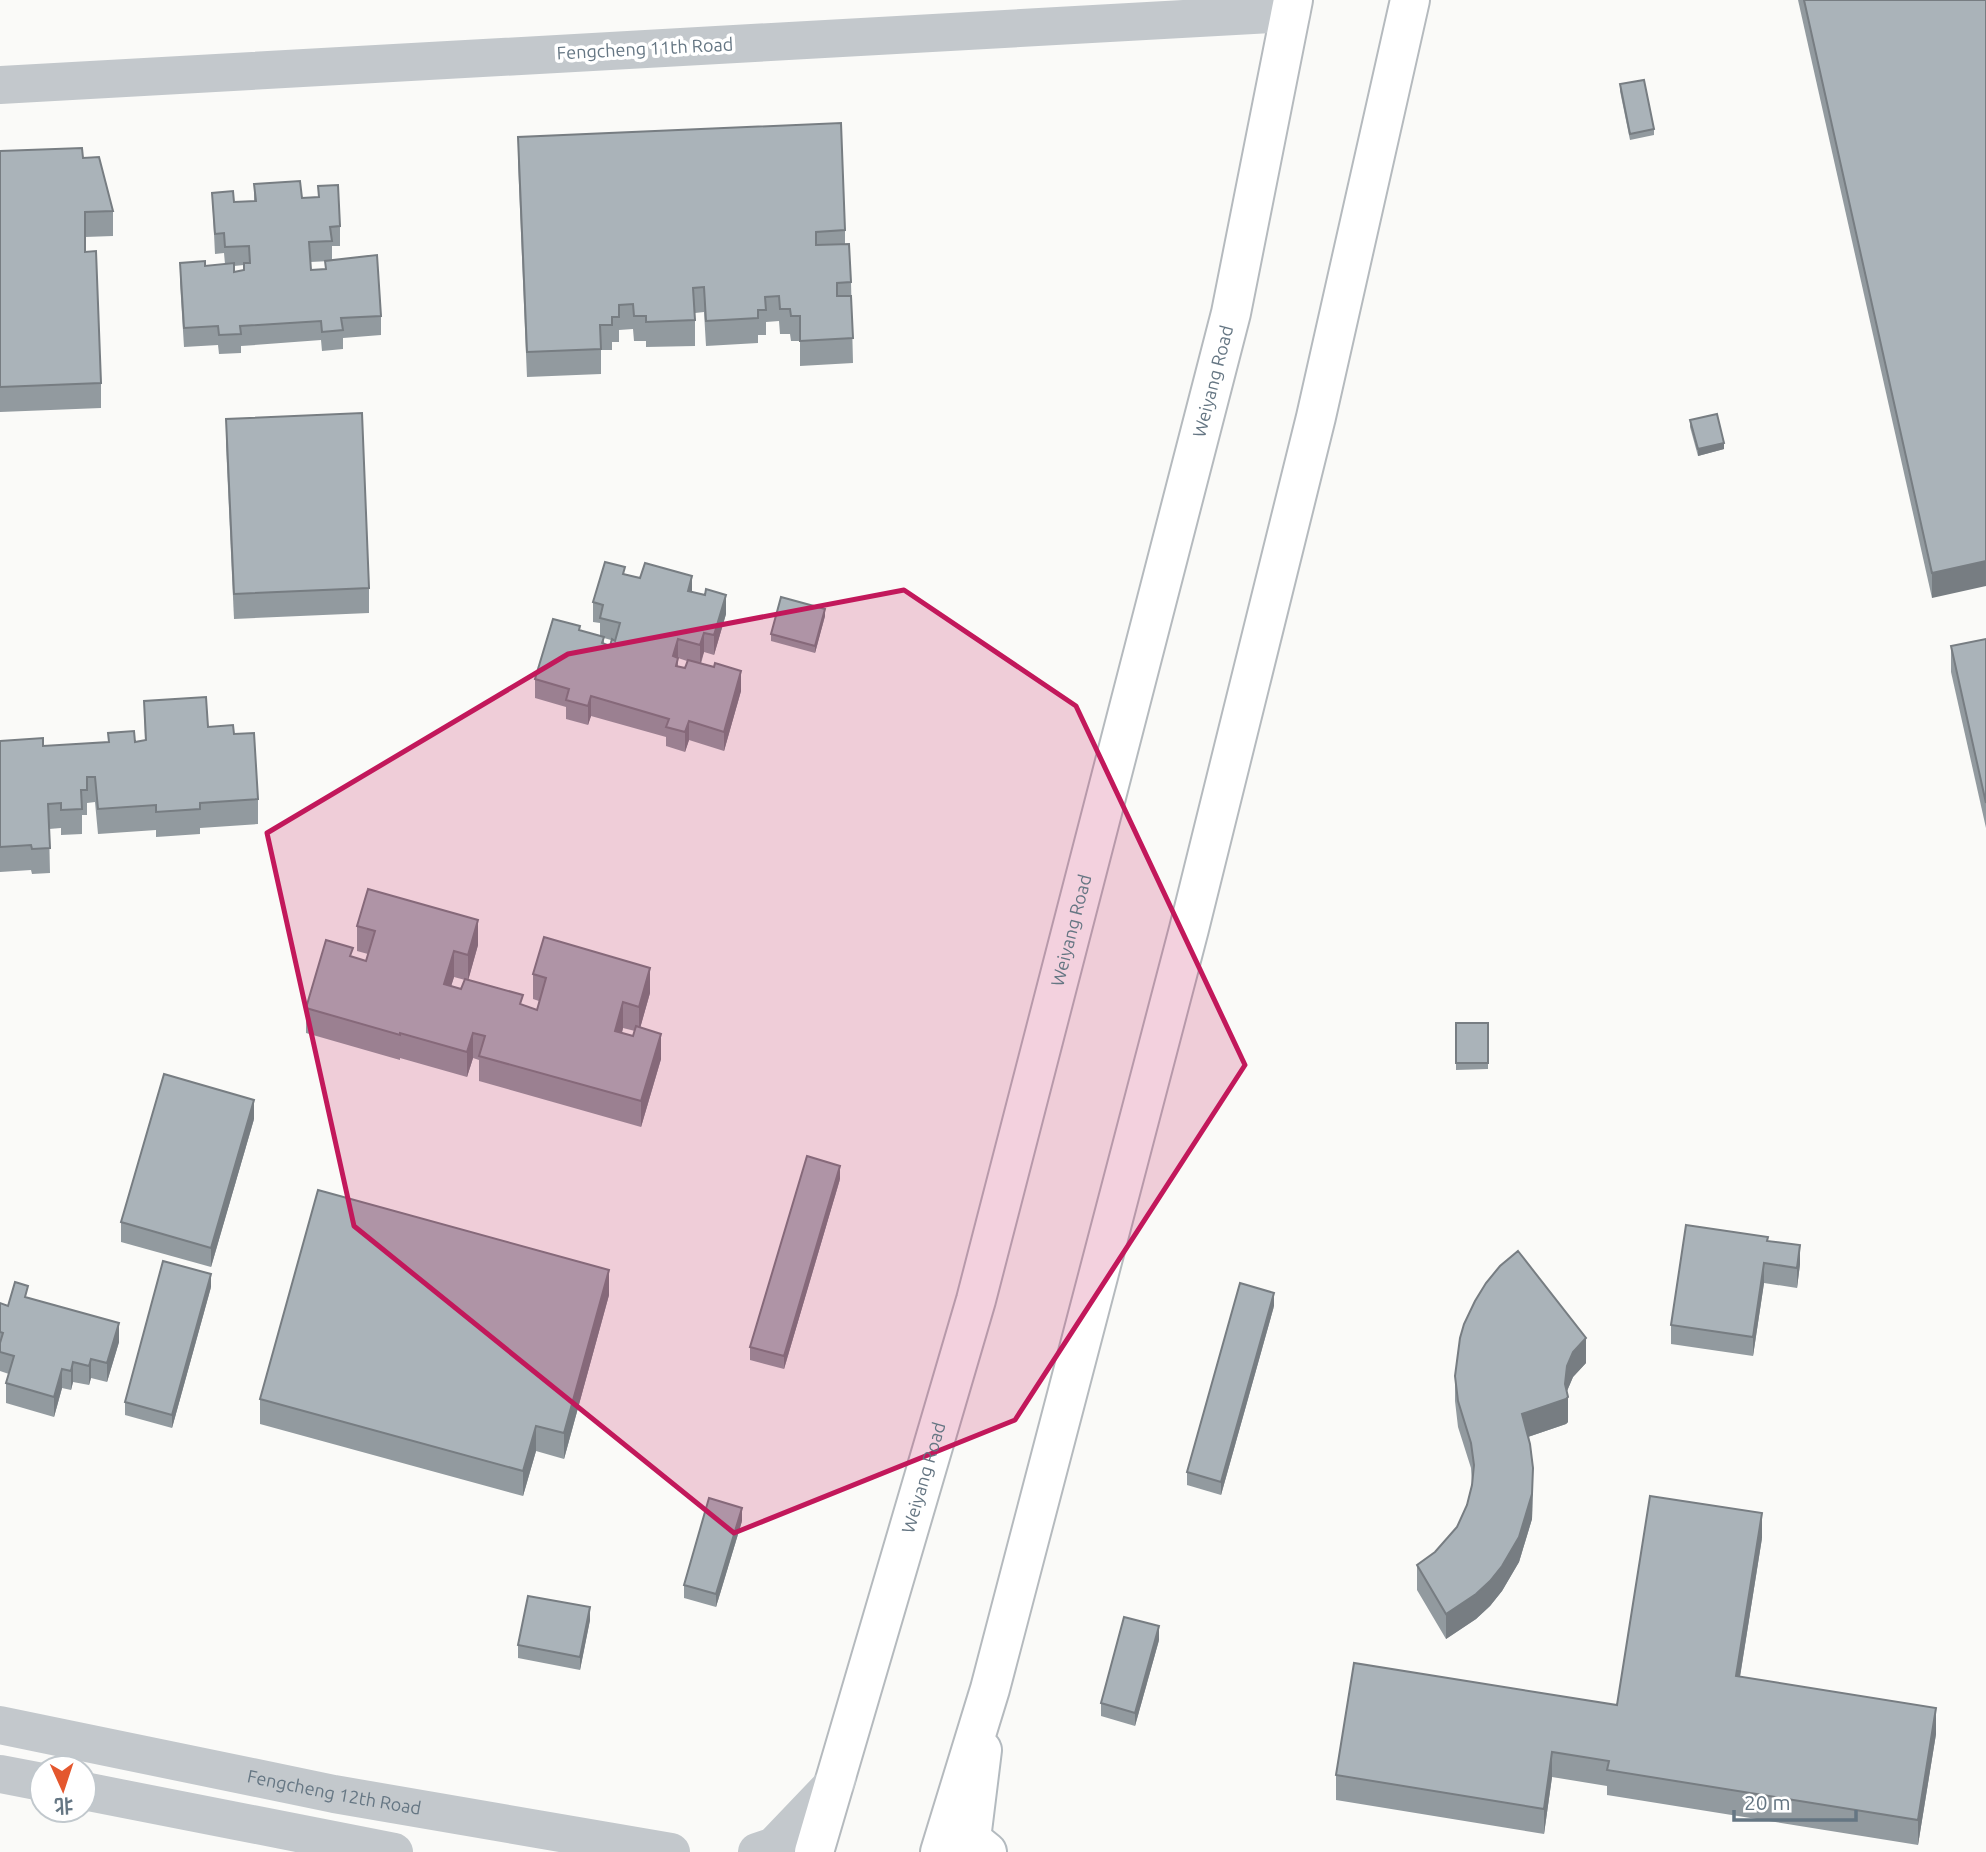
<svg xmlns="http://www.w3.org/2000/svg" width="1986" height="1852" font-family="Ubuntu,'Noto Sans SC',sans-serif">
  <rect width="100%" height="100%" fill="#fafaf8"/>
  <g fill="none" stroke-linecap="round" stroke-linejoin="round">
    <defs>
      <polyline id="secondary" points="982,1750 971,1839 987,1852"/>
      <g id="primary">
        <path id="s2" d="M814,1852L976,1300L1231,313L1293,0"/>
        <polyline points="940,1852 990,1689 1189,929 1316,417 1410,0"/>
      </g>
    </defs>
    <use href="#secondary" stroke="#b3babf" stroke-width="42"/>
    <use href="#primary" stroke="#b5babe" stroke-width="42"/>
    <g stroke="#c3c8cc" stroke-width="38">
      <polyline points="0,85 1291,13"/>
      <path id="s1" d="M0,1725L334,1794L671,1852"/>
      <polyline points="0,1774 42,1782"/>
      <polyline points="84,1791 394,1852"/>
      <polyline points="757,1852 774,1846 837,1780"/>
    </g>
    <use href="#secondary" stroke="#fff" stroke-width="38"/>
    <use href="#primary" stroke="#fff" stroke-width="38"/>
  </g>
  <g fill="#929a9f" fill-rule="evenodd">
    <polygon points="1798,0 1986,0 1932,598"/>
    <polygon points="1620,84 1654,129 1654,135 1630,140 1620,91"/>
    <polygon points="518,137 845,230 845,244 851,282 853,363 800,366 800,341 791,341 790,334 780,334 779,321 766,322 766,335 758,335 758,343 706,346 704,312 695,313 695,346 646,347 646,341 634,341 633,329 619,330 619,342 612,342 612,350 601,350 601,374 527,377 518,162"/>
    <polygon points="0,151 83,158 113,211 113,236 85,237 85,252 101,383 101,408 0,412"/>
    <path d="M254,184L302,198L318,197V186L340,226V246H332V261L381,316V335L343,338V349L322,351L321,340L241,346V353L219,354L218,345L184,347L180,282V263L205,266L225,264L224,253L215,254L212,193L234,202L254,201ZM331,261L325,269L311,270L310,262ZM244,265V270L234,272V266Z"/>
    <polygon points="226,419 369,588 369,613 234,619 226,444"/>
    <polygon points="1690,420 1724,449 1698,456 1690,427"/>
    <path d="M625,574L692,592L726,614L714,655L704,652L701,664L741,691L724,751L689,740L685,752L666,746V737L591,716L588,725L566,719V707L535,698V679L580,630L600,636V623L593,622V602ZM604,638L611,640L610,646L604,644ZM678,658L687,661L685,668L678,667Z"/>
    <polygon points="825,616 815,653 771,641 771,634"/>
    <polygon points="1986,639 1986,828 1951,672 1951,646"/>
    <polygon points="144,701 208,727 234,734 258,799 258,824 200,828 200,834 156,837 156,830 98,834 95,802 87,803 87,815 82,815 82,834 61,835 61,828 49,829 50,873 32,874 31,870 0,872 0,741 43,746 145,741"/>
    <path d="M357,926L478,945L468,980L523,1005L537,1010L539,1001L533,999V974L650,993L640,1028L661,1059L641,1127L479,1081V1060L473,1058L467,1077L400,1058V1060L306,1033V1008L353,957L366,961L368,954L357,951ZM454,977L465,980L461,989L451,986ZM623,1028L635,1031L633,1036L622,1033Z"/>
    <polygon points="1456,1023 1488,1023 1488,1069 1456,1070"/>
    <polygon points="254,1119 211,1267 121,1242 121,1222"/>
    <polygon points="840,1179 784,1369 750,1360 750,1347"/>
    <polygon points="1768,1241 1800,1264 1797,1288 1764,1283 1753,1356 1671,1344 1671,1325"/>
    <polygon points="211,1287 172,1428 125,1415 125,1402"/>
    <polygon points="609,1295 564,1459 536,1451 523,1496 260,1424 260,1399"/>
    <polygon points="28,1297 119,1342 107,1382 91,1378 89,1385 73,1382 71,1390 62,1388 54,1417 6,1403 6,1383 9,1374 0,1371 0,1303 8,1306"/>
    <polygon points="1274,1306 1221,1495 1187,1485 1187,1472"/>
    <polygon points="1586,1363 1573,1377 1567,1391 1568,1422 1566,1424 1528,1437 1533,1493 1532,1519 1519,1562 1502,1591 1490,1606 1476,1619 1446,1639 1417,1590 1417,1565 1435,1552 1457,1527 1467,1505 1472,1485 1471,1468 1458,1427 1455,1401 1455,1376"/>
    <polygon points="742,1521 716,1607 684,1598 684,1585"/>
    <polygon points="1762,1538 1740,1677 1936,1734 1918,1845 1607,1795 1607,1786 1552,1777 1544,1834 1336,1800 1336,1775 1617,1705"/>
    <polygon points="590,1620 580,1670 518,1658 518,1645"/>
    <polygon points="1159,1640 1135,1726 1101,1716 1101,1703"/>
  </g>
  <g fill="#777d82">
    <polygon points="1724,443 1724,449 1698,456 1698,449"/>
    <polygon points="1986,561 1986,586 1932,598 1932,573"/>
    <polygon points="692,576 692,595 688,591"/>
    <polygon points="726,595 726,614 714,655 714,635"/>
    <polygon points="825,609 825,616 815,653 815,646"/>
    <polygon points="704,633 704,652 700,664 700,645"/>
    <polygon points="678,639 678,658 673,656"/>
    <polygon points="741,671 741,691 724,751 724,732"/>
    <polygon points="591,696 591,716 588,725 588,706"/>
    <polygon points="689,721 689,740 685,752 685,732"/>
    <polygon points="478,920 478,945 468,981 468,955"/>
    <polygon points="454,951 454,977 444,1009 444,984"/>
    <polygon points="650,968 650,993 639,1032 639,1007"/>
    <polygon points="623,1002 623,1028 615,1057 615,1031"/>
    <polygon points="473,1033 473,1058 467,1077 467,1052"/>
    <polygon points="661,1034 661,1059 641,1127 641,1101"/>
    <polygon points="254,1100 254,1119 211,1267 211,1248"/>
    <polygon points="840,1166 840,1179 784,1369 784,1356"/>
    <polygon points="1800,1245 1800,1264 1797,1288 1797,1268"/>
    <polygon points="1764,1263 1764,1283 1753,1356 1753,1337"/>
    <polygon points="609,1270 609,1295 564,1459 564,1433"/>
    <polygon points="211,1274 211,1287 172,1428 172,1415"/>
    <polygon points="1274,1293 1274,1306 1221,1495 1221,1482"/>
    <polygon points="119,1323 119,1342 107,1382 107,1363"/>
    <polygon points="1586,1338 1586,1363 1573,1377 1567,1391 1568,1397 1568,1422 1566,1424 1522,1439 1522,1414 1565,1384 1567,1366 1573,1352"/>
    <polygon points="91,1359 91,1378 89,1385 89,1366"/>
    <polygon points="73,1362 73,1382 71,1390 71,1371"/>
    <polygon points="62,1369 62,1388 54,1417 54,1397"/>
    <polygon points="536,1426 536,1451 523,1496 523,1471"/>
    <polygon points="1533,1468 1532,1519 1519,1562 1502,1591 1490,1606 1476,1619 1446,1639 1446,1614"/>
    <polygon points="742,1508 742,1521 716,1607 716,1594"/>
    <polygon points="1762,1513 1762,1538 1736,1701 1736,1676"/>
    <polygon points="590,1607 590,1620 580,1670 580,1657"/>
    <polygon points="1159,1626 1159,1640 1135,1726 1135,1713"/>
    <polygon points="1936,1708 1936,1734 1918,1845 1918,1820"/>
    <polygon points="1552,1752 1552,1777 1544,1834 1544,1809"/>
  </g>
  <g fill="#aab3b9" stroke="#777d82" stroke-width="2">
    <polygon points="1804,0 1986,0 1986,561 1932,573"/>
    <polygon points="1644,80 1654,129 1630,134 1620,84"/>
    <polygon points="841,123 845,230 816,232 816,245 849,244 851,282 837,283 837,296 851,296 853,338 800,341 800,316 791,316 790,309 780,309 779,296 765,297 766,310 758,310 758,318 706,321 704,287 693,288 695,320 646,322 646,316 634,316 633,304 619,305 619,317 612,317 612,325 600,325 601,349 527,352 518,137"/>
    <polygon points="82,148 83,158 99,157 113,211 85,212 85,252 96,251 101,383 0,387 0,151"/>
    <polygon points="300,181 302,198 319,197 318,186 338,185 340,226 330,227 332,241 309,242 311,270 326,269 325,261 377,255 381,316 341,318 343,330 322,332 321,321 240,326 241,334 219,335 218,326 184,328 180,263 205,261 205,266 234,263 234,272 244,270 244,263 250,263 249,246 225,247 224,233 215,234 212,193 233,191 234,202 256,201 254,184"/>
    <polygon points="362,413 369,588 234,594 226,419"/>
    <polygon points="1717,414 1724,443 1698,449 1690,420"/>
    <polygon points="605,562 625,567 623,574 640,578 645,563 692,576 688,591 705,595 706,589 726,595 714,635 704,633 700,645 678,639 673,656 678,658 676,666 685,668 688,660 714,667 715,663 741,671 724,732 689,721 685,732 666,727 669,719 591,696 588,706 566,700 569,689 535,679 553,619 580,626 579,630 604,637 602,643 610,646 612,639 615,641 620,623 600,618 603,605 593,602"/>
    <polygon points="781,597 825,609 815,646 771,634"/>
    <polygon points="1986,639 1986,803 1951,646"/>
    <polygon points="206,697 208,727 233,725 234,734 254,733 258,799 200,803 200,809 156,812 156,805 98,809 95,777 87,777 87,790 81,790 82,809 61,810 61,803 48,804 50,848 32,849 31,845 0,847 0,741 43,738 43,746 109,742 108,733 134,731 135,742 146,740 144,701"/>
    <polygon points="368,889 478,920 468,955 454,951 444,984 461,989 465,979 523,995 520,1004 537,1010 546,978 533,974 544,937 650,968 639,1007 623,1002 615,1031 633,1036 636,1026 661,1034 641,1101 479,1056 485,1036 473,1033 467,1052 400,1033 400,1035 306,1008 326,940 353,948 350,956 366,961 375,931 357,926"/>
    <rect x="1456" y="1023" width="32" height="40"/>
    <polygon points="164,1074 254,1100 211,1248 121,1222"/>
    <polygon points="807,1156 840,1166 784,1356 750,1347"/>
    <polygon points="318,1190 609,1270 564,1433 536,1426 523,1471 260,1399"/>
    <polygon points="1686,1225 1768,1237 1767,1241 1800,1245 1797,1268 1764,1263 1753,1337 1671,1325"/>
    <polygon points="1518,1251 1586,1338 1573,1352 1567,1366 1565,1384 1568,1397 1566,1399 1522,1414 1530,1444 1533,1468 1532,1494 1519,1537 1502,1566 1490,1581 1476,1594 1446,1614 1417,1565 1435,1552 1457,1527 1467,1505 1472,1485 1474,1465 1471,1443 1458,1401 1455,1376 1460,1338 1464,1324 1475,1301 1486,1283 1500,1266"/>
    <polygon points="163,1261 211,1274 172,1415 125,1402"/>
    <polygon points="15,1282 28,1286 25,1297 119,1323 107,1363 91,1359 89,1366 73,1362 71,1371 62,1369 54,1397 6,1383 14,1356 0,1352 0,1343 3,1333 0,1332 0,1303 8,1306"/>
    <polygon points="1240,1283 1274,1293 1221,1482 1187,1472"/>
    <polygon points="1650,1496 1762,1513 1736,1676 1936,1708 1918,1820 1607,1770 1609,1761 1552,1752 1544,1809 1336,1775 1354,1663 1617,1705"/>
    <polygon points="709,1498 742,1508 716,1594 684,1585"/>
    <polygon points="528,1596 590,1607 580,1657 518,1645"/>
    <polygon points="1124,1617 1159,1626 1135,1713 1101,1703"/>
  </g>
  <path fill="#c2185b" fill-opacity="0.2" stroke="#c2185b" stroke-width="5" stroke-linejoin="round" d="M904,590L1076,706L1245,1065L1015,1420L734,1533L354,1226L267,833L568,654Z"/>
  <g text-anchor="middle" stroke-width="7" stroke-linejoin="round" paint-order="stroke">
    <g font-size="18" fill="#657683" stroke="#fff">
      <text transform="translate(645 49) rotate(-3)" y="6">Fengcheng 11th Road</text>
      <text dy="6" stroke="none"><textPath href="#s2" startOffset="1524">Weiyang Road</textPath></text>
      <text dy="6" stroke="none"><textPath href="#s2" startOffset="957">Weiyang Road</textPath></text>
      <text dy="6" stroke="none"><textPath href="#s2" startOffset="390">Weiyang Road</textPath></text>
      <text dy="6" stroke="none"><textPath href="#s1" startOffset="341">Fengcheng 12th Road</textPath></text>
    </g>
  </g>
  <g transform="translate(63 1789) rotate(177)"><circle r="33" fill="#ffffff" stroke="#c1c8cd" stroke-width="2"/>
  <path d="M0-5L12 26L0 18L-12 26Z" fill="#e4572e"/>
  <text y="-10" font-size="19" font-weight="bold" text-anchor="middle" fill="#657683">北</text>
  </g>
  <path d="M1734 1810v10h122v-10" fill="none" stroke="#657683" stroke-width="3.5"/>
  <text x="1744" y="1810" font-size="21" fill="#657683" stroke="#ffffff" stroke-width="5" paint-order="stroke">20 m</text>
</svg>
